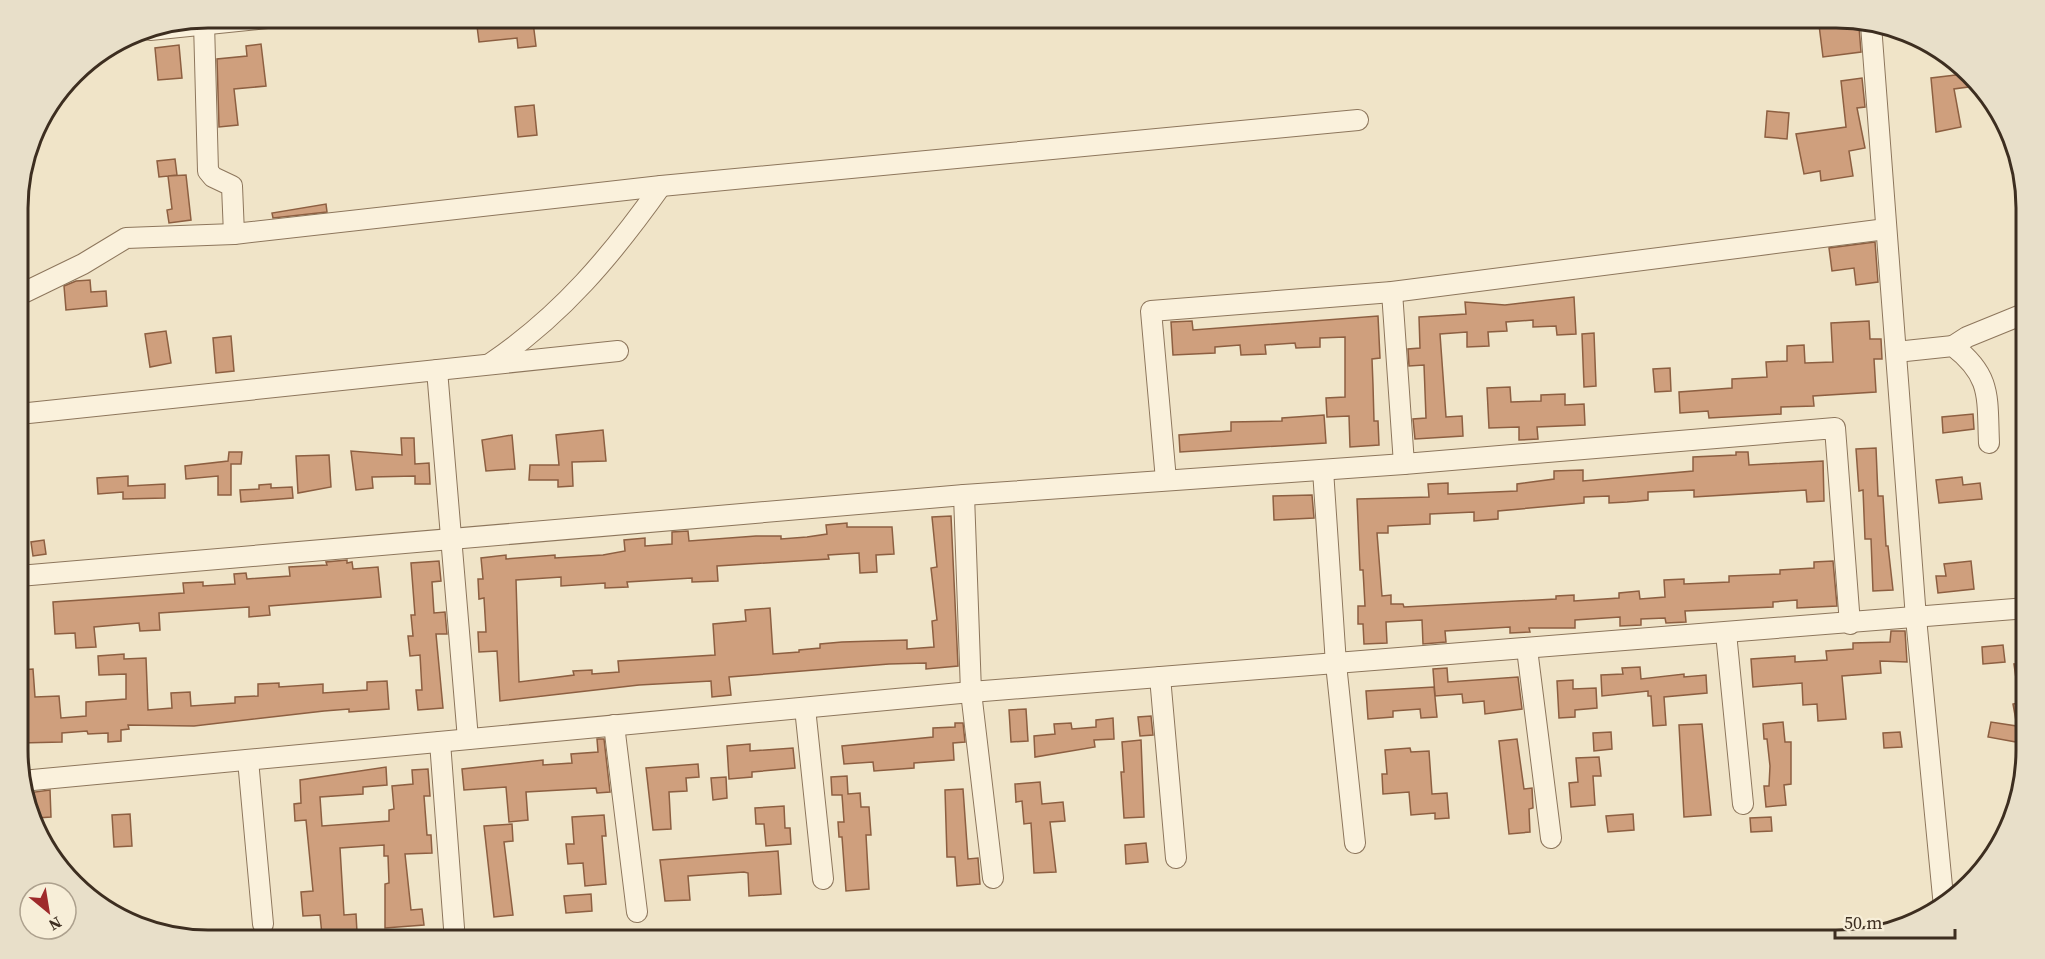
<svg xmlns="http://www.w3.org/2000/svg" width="2045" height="959" font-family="'Source Serif 4',serif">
  <rect width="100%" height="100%" fill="#f0e4c8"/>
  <g fill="#cf9f7d" stroke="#8d5f41" stroke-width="1.5">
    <polygon points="476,18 501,18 502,25 533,22 536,46 518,48 517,38 479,42"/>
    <polygon points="1847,21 1848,28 1859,27 1861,52 1823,57 1819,25"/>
    <polygon points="261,44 266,86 234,89 238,125 219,127 217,59 247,56 246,46"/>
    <polygon points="179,45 182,78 158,80 155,48"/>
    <polygon points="1964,74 1967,77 1968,87 1954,89 1961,127 1936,132 1931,78"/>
    <polygon points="1862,78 1865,107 1857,108 1865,148 1849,151 1853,176 1821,181 1820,171 1804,174 1796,134 1846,127 1841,81"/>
    <polygon points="534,105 537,135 518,137 515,107"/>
    <polygon points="1767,111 1789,113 1787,139 1765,137"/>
    <polygon points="175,159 177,175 168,176 186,175 191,220 169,223 167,210 172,209 168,176 159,177 157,161"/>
    <polygon points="326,204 327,212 273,218 272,213"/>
    <polygon points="1875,242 1878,282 1856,285 1854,268 1832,271 1829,248"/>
    <polygon points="90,280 91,292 106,291 107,306 66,310 64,286 76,281"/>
    <polygon points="1574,297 1576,334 1557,335 1556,326 1533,327 1533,320 1506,322 1507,331 1488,332 1489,346 1467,347 1467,332 1440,334 1446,417 1462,416 1463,436 1415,439 1413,419 1426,418 1424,365 1409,366 1408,349 1420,348 1419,317 1466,314 1465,302 1505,305"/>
    <polygon points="1378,316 1380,358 1372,359 1373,385 1374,421 1378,421 1379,445 1350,447 1349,416 1327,417 1326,398 1345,397 1345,337 1320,338 1320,347 1296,348 1295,343 1265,345 1266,354 1241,355 1240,345 1215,347 1215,353 1173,355 1171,322 1192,321 1193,330"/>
    <polygon points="1869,321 1870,339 1881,339 1882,359 1874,359 1876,392 1813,396 1814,406 1781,407 1781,414 1709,418 1708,411 1680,413 1679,392 1732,388 1732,379 1767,377 1766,362 1787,361 1787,346 1804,345 1805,363 1833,362 1831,323"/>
    <polygon points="166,331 171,363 150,367 145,334"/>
    <polygon points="1594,333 1596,386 1584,387 1582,334"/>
    <polygon points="231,336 234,371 216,373 213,338"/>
    <polygon points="1670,368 1671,391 1655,392 1653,369"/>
    <polygon points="1510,387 1511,402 1541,401 1541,395 1565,394 1565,405 1584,404 1585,425 1537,427 1538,439 1519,440 1519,427 1489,428 1487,388"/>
    <polygon points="1973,414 1974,429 1943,433 1942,417"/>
    <polygon points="1324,415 1326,443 1180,452 1179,435 1231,431 1231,422 1282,421 1282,418"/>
    <polygon points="603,430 606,461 572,462 573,486 558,487 558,480 529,480 530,465 559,465 556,435"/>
    <polygon points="512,435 515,469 486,471 482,440"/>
    <polygon points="401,438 414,438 415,464 429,463 430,484 415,484 415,476 372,477 373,488 356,490 351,451 402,455"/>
    <polygon points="1876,448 1878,496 1883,496 1886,546 1888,546 1893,590 1873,591 1871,539 1865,539 1863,490 1859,491 1856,449"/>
    <polygon points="229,452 242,452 241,464 231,464 231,495 218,495 218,476 186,479 185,466 228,461"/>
    <polygon points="1736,452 1748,452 1749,465 1823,461 1824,501 1807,502 1806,490 1694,497 1694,490 1648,492 1648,500 1627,502 1609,503 1609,496 1584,497 1584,503 1498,511 1498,519 1474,521 1474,512 1430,514 1430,524 1388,526 1388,533 1377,533 1382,596 1391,595 1391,604 1403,604 1404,607 1556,599 1556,596 1574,595 1574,601 1619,598 1619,593 1639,591 1640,599 1665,597 1664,580 1684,579 1684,584 1729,582 1729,576 1780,574 1780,570 1814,568 1814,562 1833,561 1837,606 1797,608 1797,600 1773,602 1773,607 1685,611 1686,622 1666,623 1665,618 1641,619 1641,625 1620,626 1620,617 1575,620 1575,628 1529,628 1530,632 1510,633 1510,627 1445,631 1446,642 1423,644 1422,620 1386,622 1387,643 1364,644 1363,624 1358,624 1358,606 1365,606 1363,570 1360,570 1357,499 1429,497 1428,484 1448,483 1448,494 1517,491 1517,484 1554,479 1554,471 1583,470 1583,481 1693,471 1693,457 1736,455"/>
    <polygon points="329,455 331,487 298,493 296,456"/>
    <polygon points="128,476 128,486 165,484 165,498 123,499 123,492 98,494 97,478"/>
    <polygon points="1962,477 1963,485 1980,483 1982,499 1939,503 1936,480"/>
    <polygon points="271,484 271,488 292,487 293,498 241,502 240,490 259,489 259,485"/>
    <polygon points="1312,495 1314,518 1274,520 1273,496"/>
    <polygon points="951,516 958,666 926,669 926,663 889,664 729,677 731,695 712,697 711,681 639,685 500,701 497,651 479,652 478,632 486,632 484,598 479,599 478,579 483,579 481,558 506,555 506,559 555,555 555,558 603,555 625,551 624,540 645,538 645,546 672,544 672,532 688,531 689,541 756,536 781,536 781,539 807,537 827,534 826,525 847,523 847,527 892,527 894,554 876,555 877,572 860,573 859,553 828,555 829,559 717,566 718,581 692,582 692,578 627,582 628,587 605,588 605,583 561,586 561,577 516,580 519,682 574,675 573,671 592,670 592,674 619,672 618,661 715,655 713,624 746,621 745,610 770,608 773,654 799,652 799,650 820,648 820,644 842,642 907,640 907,649 934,647 932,621 937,620 931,568 937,567 932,517"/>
    <polygon points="44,540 46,554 33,556 31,542"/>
    <polygon points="347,560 347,563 352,562 353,569 378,567 381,597 269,606 270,615 249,617 249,607 159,613 160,630 140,631 139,623 94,627 96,647 76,648 75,633 55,634 53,602 184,593 183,583 203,582 203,586 235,584 234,574 246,573 247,579 290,576 289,567 327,565 326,562"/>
    <polygon points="439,561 441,581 432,582 434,613 445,612 447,634 436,634 443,708 418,710 416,690 422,690 420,655 410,656 408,636 413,636 411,615 415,615 411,563"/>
    <polygon points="1971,561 1974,589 1938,593 1936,576 1946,576 1944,564"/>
    <polygon points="1891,631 1905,631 1907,662 1880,661 1881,673 1842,676 1846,719 1818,721 1817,704 1803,705 1802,683 1753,687 1751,659 1795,656 1795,662 1827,660 1826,651 1853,649 1853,643 1890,642"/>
    <polygon points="2003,645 2005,662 1983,664 1982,647"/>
    <polygon points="124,654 124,659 146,658 148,710 172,708 171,693 190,692 191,706 235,703 235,697 258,696 258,684 279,683 279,687 323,684 323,693 367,690 367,682 387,681 389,709 349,712 349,709 324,711 194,726 128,725 129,729 121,730 121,741 108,742 108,733 88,734 87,731 62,733 62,742 20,743 19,670 33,669 35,697 59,696 61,718 86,716 86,702 126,699 126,674 99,675 98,656"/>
    <polygon points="2027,663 2027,700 2019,700 2014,664"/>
    <polygon points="1640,667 1641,679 1684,674 1684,677 1706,675 1707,693 1664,697 1666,725 1653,726 1651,696 1648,696 1648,691 1602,696 1601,675 1623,674 1622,668"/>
    <polygon points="1447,668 1448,682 1518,677 1522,709 1485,714 1484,701 1463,703 1462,694 1435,696 1433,669"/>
    <polygon points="1573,680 1573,689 1596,688 1597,708 1575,710 1575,717 1559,718 1557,681"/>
    <polygon points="1434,687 1437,717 1421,718 1420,709 1393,711 1393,717 1368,719 1366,691"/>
    <polygon points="2027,701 2027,744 1988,737 1991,722 2017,726 2013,704"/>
    <polygon points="1026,709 1028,741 1011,742 1009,710"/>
    <polygon points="1151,716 1153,735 1140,736 1138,717"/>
    <polygon points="1113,718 1114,739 1094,740 1095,747 1035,757 1034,736 1055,734 1054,724 1071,723 1072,729 1096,727 1096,720"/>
    <polygon points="1783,722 1785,742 1791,742 1791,784 1784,785 1786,805 1766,807 1764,786 1769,786 1770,766 1767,739 1764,739 1763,724"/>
    <polygon points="955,723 963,723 965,742 953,743 954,760 914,763 914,768 874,771 873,762 844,764 842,746 933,737 933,728 955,727"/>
    <polygon points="1702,724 1711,815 1684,817 1679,725"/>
    <polygon points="1611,732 1612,749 1594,751 1593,733"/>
    <polygon points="1900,732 1902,747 1884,748 1883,733"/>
    <polygon points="597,739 604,739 610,792 597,793 596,788 526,792 528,820 509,822 506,787 464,790 462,769 543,760 543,765 572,763 571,754 598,752"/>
    <polygon points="1517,739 1524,789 1532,788 1533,808 1529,809 1530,832 1509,834 1499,741"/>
    <polygon points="1141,740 1144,817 1124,818 1121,772 1124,772 1122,742"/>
    <polygon points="750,744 750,751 793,748 795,768 752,772 752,777 729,779 727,746"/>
    <polygon points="1410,748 1411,752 1429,751 1432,794 1447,793 1449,818 1435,819 1435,813 1411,815 1409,792 1383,794 1382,774 1387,774 1385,750"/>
    <polygon points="1599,757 1601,776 1593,776 1595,805 1571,807 1569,783 1578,782 1576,758"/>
    <polygon points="698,764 699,777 686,778 687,791 669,792 671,829 653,830 646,768"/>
    <polygon points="386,767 387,785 363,787 363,794 320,797 322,826 389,821 389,810 394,809 392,786 413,784 412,770 428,769 430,796 424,796 427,835 431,835 432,853 405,854 411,910 422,909 424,925 385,928 385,884 389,883 388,856 384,856 384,845 340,848 344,915 356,914 357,932 322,935 320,915 303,916 301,892 313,891 306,820 295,821 294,804 301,803 300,780"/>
    <polygon points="847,776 848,794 860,793 861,807 869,807 871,835 866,835 869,889 846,891 842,837 839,837 838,822 844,822 842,795 832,795 831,777"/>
    <polygon points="726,777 727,798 713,800 711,778"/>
    <polygon points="1040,782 1042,804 1063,802 1065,821 1050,822 1056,872 1034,873 1031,823 1024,824 1022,801 1016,802 1015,784"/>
    <polygon points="963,789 968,859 978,858 980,884 957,886 955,857 947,857 945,790"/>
    <polygon points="50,790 51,817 37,818 27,793"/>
    <polygon points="784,806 785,828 790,828 791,844 766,846 764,824 756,824 755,808"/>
    <polygon points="130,814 132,846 114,847 112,815"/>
    <polygon points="1633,814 1634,830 1608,832 1606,816"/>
    <polygon points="604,815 606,836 602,836 606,884 585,886 583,863 568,864 566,844 574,844 572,817"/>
    <polygon points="1771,817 1772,831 1751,832 1750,818"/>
    <polygon points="512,824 513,841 504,842 513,915 494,917 484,826"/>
    <polygon points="1146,843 1148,862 1126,864 1125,845"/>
    <polygon points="778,851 781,894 749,896 748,873 744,872 688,876 690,900 665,901 660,860"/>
    <polygon points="591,894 592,911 566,913 564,896"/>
  </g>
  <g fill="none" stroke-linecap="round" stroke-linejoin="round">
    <defs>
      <g id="minor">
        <polyline points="204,23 208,171 213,177 232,186 234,234"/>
        <polyline points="1871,25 1916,618 1944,907"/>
        <polyline points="150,30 267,18"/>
        <polyline points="1392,292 1404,464"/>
        <polyline points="19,295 83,264 126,238 234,234 661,186 1358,120"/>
        <polyline points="1953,346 1967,337 2026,313"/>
        <path d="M1896,352L1953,346C1992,376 1987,397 1989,443"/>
        <path d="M491,363C562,315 612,255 661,186"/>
        <polyline points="437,370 468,739"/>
        <polyline points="19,414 618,351"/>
        <polyline points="1323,470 1336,664 1355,843"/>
        <polyline points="1166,480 1151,311 1392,292 1886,229"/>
        <polyline points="964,495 971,692 993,878"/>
        <polyline points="19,576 964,495 1404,464 1835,428 1850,624"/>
        <polyline points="1726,633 1743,804"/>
        <polyline points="1527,649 1551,838"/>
        <polyline points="1160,677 1176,858"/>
        <polyline points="805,708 823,879"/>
        <polyline points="614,725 637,912"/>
        <polyline points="440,742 454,928"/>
        <polyline points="248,760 263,924"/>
        <polyline points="22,781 971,692 2027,608"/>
      </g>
    </defs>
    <use href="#minor" stroke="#8d765c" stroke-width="22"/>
    <use href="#minor" stroke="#faf1dc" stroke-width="20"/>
  </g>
  <path d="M0 0H2045V959H0ZM208 28H1836A180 180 0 0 1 2016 208V750A180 180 0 0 1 1836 930H208A180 180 0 0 1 28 750V208A180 180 0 0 1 208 28Z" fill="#e8dfc9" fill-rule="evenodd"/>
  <path fill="none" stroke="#3d2e20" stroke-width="3" d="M208 28H1836A180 180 0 0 1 2016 208V750A180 180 0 0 1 1836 930H208A180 180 0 0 1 28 750V208A180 180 0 0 1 208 28Z"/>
  <g transform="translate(48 911) rotate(150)"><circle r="28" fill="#f7eed8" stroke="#ada18e" stroke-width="1.5"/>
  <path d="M0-4.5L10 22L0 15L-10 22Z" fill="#9e2a2b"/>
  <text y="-9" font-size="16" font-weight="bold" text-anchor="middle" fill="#3d2e20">N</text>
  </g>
  <path d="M1835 929v9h120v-9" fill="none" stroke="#3d2e20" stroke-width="3"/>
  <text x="1844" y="929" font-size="18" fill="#3d2e20" stroke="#f7eed8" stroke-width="4.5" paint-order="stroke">50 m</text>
</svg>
